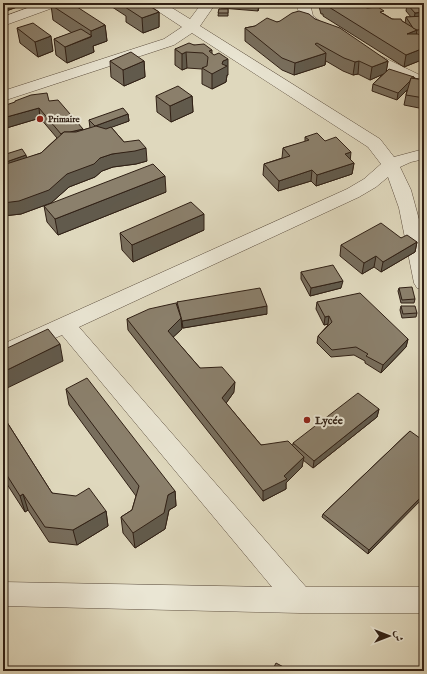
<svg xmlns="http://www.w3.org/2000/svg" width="427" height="674" font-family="'IM FELL English',Amiri,serif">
  <rect width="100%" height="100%" fill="#dfd8bd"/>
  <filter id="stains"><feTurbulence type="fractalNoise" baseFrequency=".005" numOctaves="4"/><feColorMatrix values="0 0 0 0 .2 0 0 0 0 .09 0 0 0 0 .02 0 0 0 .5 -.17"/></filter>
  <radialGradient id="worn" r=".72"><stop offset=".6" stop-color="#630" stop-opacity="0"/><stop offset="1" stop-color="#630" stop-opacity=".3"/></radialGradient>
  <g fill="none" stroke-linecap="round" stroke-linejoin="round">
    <defs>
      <g id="minor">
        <polygon points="41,3 60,3 58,6 3,26 3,17"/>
        <polygon points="148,3 164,3 190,19 202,3 216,3 200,26 380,139 394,157 424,149 424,159 411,162 400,167 411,190 424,238 424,290 417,288 414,283 399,208 388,177 376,187 359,197 79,327 306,587 424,587 424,613 300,613 3,606 3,582 272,587 62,335 3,361 3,344 347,189 364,179 381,164 368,147 192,33 174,45 3,101 3,91 164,39 182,27 150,6"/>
        <path d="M298,3H312L311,8L313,16L333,31L331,34C315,38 295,19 298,3Z"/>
        <polygon points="362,47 424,77 424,87 397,76 357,54 355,51 357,48"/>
      </g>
    </defs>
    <use href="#minor" stroke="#5c4e3f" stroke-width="1"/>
    <use href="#minor" fill="#eae6d4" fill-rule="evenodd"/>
  </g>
  <g fill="#786e5d" stroke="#302015">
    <polygon points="3,3 28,3 6,11 3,8"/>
    <polygon points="106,3 145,3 159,12 159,27 143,33 126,22 126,16"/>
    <polygon points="221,3 260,3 258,11 221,8"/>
    <polygon points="267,3 299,3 298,7 271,4 271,6 267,6"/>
    <polygon points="318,3 358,3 367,8 384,14 392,19 402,21 405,23 406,17 411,17 406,11 407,4 424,3 424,59 404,67 323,16 323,14 321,14"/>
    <polygon points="51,5 105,25 107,41 93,46 94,52 67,63 56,55 54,39 72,33 53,20"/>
    <polygon points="219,9 228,9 228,16 218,16"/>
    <polygon points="315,19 388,61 386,72 414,77 414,78 424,80 424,109 404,105 407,90 397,100 372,91 373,84 383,74 370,80 358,74 353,75 343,71 326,61 325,65 294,75 282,70 245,41 245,28 277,22"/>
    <polygon points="17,28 53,51 38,57 20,43"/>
    <polygon points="194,45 212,50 212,54 228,75 227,75 226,82 212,89 202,84 202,69 187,68 182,70 175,65 175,49"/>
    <polygon points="110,61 144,61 145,77 124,86 111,77"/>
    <polygon points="156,96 192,96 193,112 171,122 157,112"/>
    <polygon points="49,101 83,129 83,130 90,128 89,120 128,114 129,121 111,127 124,142 147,161 136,164 113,167 102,171 95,177 69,187 51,203 21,214 3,216 3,165 6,164 3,160 3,155 27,158 41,153 57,138 40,118 3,129"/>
    <polygon points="305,137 325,141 350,159 354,163 352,174 316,186 311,181 278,191 263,175 264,164 282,158 283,148 305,142"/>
    <polygon points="424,158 424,178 422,170"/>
    <polygon points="166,192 58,235 47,222 44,206"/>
    <polygon points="204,230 133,262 122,250 120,233"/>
    <polygon points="401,238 417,242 415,252 381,272 374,267 362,274 340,256 341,245"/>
    <polygon points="301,272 341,288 310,296 301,279"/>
    <polygon points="399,288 415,299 414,303 401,303 398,291"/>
    <polygon points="177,302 267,314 183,328 181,324 182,329 173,337 200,368 234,392 226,403 261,445 293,445 293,443 379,409 377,417 313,468 303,460 302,467 286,483 286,489 263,501 128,330 127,319 177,307"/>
    <polygon points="317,302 408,339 406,347 381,373 365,363 365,361 354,355 331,357 317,343 318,336 328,325 328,324 324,325 316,309"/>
    <polygon points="401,306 417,313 416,317 402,318 400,310"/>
    <polygon points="66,389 175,491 176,506 169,510 165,529 135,548 123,533 121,517 132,510 136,496 69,405"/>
    <polygon points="3,416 52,493 106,511 108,526 77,545 49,542 28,510 25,512 3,478"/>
    <polygon points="410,431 368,554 322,517 323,514"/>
  </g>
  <g fill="#615a4c" stroke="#302015">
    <polygon points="5,3 28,3 6,11"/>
    <polygon points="128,3 139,3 128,9"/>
    <polygon points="259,3 260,3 258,11 259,4"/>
    <polygon points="159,12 159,27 143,33 142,18"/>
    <polygon points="424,12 424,19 414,20 415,13"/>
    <polygon points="105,25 107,41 93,46 94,52 67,63 65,47 91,37 91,31"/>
    <polygon points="417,30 415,43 407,34"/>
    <polygon points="51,36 53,51 38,57 35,42"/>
    <polygon points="424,48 424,59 404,67 406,55"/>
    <polygon points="186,52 187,68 182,70 182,54"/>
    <polygon points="326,53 325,65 294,75 295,63"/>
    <polygon points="4,59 7,75 3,77 3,60"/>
    <polygon points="228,59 228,75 227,75 226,82 212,89 212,74 223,61"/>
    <polygon points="144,61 145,77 124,86 123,70"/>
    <polygon points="359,61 358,74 353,75 355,62"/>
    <polygon points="388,61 386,73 370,80 372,67"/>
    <polygon points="414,77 413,84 397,100 398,93"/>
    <polygon points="192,96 193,112 171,122 170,106"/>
    <polygon points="39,108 40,118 3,129 3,118"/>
    <polygon points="128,114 129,121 96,133 95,126"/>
    <polygon points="83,129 84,139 63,145 61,134"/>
    <polygon points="146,148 147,161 136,164 113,167 102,171 95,177 69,187 51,203 21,214 3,216 3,203 100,158 112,154"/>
    <polygon points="351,152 350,162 345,154"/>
    <polygon points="26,155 27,159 7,166 6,162"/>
    <polygon points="354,163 352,174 316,186 317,175"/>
    <polygon points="312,170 311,181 278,191 279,181"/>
    <polygon points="165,176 166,192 58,235 55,219"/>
    <polygon points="204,214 204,230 133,262 132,245"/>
    <polygon points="417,242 415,252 381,272 383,262"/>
    <polygon points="376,256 374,267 362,274 364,263"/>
    <polygon points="343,281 341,288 310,296 311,288"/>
    <polygon points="267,306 267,314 183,328 182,321"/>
    <polygon points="329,316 328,324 324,325 325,317"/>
    <polygon points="181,318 182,329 169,341 168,331"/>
    <polygon points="408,339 406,347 381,373 383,365"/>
    <polygon points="60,344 63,361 3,390 3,372"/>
    <polygon points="235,382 234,392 222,409 222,398"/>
    <polygon points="379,409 377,417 313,468 314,461"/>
    <polygon points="304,457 302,467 286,483 286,489 263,501 263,491 284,476"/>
    <polygon points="175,491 176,506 169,510 165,529 135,548 133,533 168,495"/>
    <polygon points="23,494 28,510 25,512 20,496"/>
    <polygon points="424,494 424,497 368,554 369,550"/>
    <polygon points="106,511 108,526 77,545 73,530"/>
  </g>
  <g fill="#8b806c" stroke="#302015">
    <polygon points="57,3 71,3 105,25 91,31 51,5"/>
    <polygon points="135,3 145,3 159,12 142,18 125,7"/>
    <polygon points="332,3 358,3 367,8 378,7 384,11 380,12 392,19 401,19 402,21 417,30 407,34 418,34 424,38 424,48 406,55 324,4"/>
    <polygon points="414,3 424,3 424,12 415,13 407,4"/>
    <polygon points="219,9 228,9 228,13 218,13"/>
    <polygon points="299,11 309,14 315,19 340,28 388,61 372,67 359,61 355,62 344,58 317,43 315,44 326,53 295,63 282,58 245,28 255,26 267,18 277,22 280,21 292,13"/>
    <polygon points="424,16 424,29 417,30 413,28 406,17"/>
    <polygon points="33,23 51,36 35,42 17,28"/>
    <polygon points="81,29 92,36 65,47 54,39"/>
    <polygon points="189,43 194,45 204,44 212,50 209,51 214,55 219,53 228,59 223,61 222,64 227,66 212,74 202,68 207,66 208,57 203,53 186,52 182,54 175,49"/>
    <polygon points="131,52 144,61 123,70 110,61"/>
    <polygon points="389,69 414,77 414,78 411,78 410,81 398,93 373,84"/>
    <polygon points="411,78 424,80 424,98 406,95"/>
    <polygon points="178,86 192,96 170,106 156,96"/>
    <polygon points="47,93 49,101 58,100 83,129 70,132 64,132 61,134 39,108 3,118 3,106 15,102 15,101 31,95"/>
    <polygon points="123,108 128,114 95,126 89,120"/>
    <polygon points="96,126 106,129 111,127 124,142 139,140 146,148 135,151 112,154 100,158 94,164 67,174 49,190 19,201 3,203 3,165 41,153 64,132 76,132"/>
    <polygon points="317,133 325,141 336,137 351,152 345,154 354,163 317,175 312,170 279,181 264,164 290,156 283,148 309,140 305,137"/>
    <polygon points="22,149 26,155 6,162 3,157 3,155"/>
    <polygon points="153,164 165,176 55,219 44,206"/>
    <polygon points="191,202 204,214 132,245 120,233"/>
    <polygon points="381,223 401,238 407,235 417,242 383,262 376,256 364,263 341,245"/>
    <polygon points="333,265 343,281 311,288 301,272"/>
    <polygon points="412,287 415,299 402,300 399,288"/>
    <polygon points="260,288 267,306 182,321 177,302"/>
    <polygon points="360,293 408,339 383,365 366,356 368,354 356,347 332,350 318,336 332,322 329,316 325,317 317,302"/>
    <polygon points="176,303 181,318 168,331 200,368 222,367 235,382 222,398 261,445 288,441 304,457 284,476 287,479 263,491 127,319 149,309"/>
    <polygon points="401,306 415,306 417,313 403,314"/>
    <polygon points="48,329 60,344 3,372 3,350"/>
    <polygon points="87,378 175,491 168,495 164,513 133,533 121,517 132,510 139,486 66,389"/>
    <polygon points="358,393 379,409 314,461 293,443"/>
    <polygon points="3,416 52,493 76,496 89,488 106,511 73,530 45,527 23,494 20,496 3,469"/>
    <polygon points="410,431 424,441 424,494 369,550 323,514"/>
    <polygon points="276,663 291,671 272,671"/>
  </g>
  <g fill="#8f2418" stroke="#eae6d4" stroke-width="1.5">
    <circle cx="40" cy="119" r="4"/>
    <circle cx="307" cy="420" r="4"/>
  </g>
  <g text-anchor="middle" stroke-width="4" stroke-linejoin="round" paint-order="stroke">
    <g font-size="9" font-weight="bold" fill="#302015" stroke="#eae6d4" text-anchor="start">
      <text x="48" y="122">Primaire</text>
    </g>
    <g font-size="11" font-weight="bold" fill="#302015" stroke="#eae6d4" text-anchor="start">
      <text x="315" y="424">Lycée</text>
    </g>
  </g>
  <rect width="427" height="674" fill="none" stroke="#dfd8bd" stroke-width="16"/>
  <rect x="4" y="4" width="419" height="666" fill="none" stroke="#302015" stroke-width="2"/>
  <rect x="8" y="8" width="411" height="658" fill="none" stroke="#302015"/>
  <g transform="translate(389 636) rotate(90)" stroke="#eae6d4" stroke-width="3" paint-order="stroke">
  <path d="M0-3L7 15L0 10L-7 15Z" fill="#302015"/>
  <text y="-6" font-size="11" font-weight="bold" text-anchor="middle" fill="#302015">ش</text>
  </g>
  <rect width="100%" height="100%" filter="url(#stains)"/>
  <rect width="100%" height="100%" fill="url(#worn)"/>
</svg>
